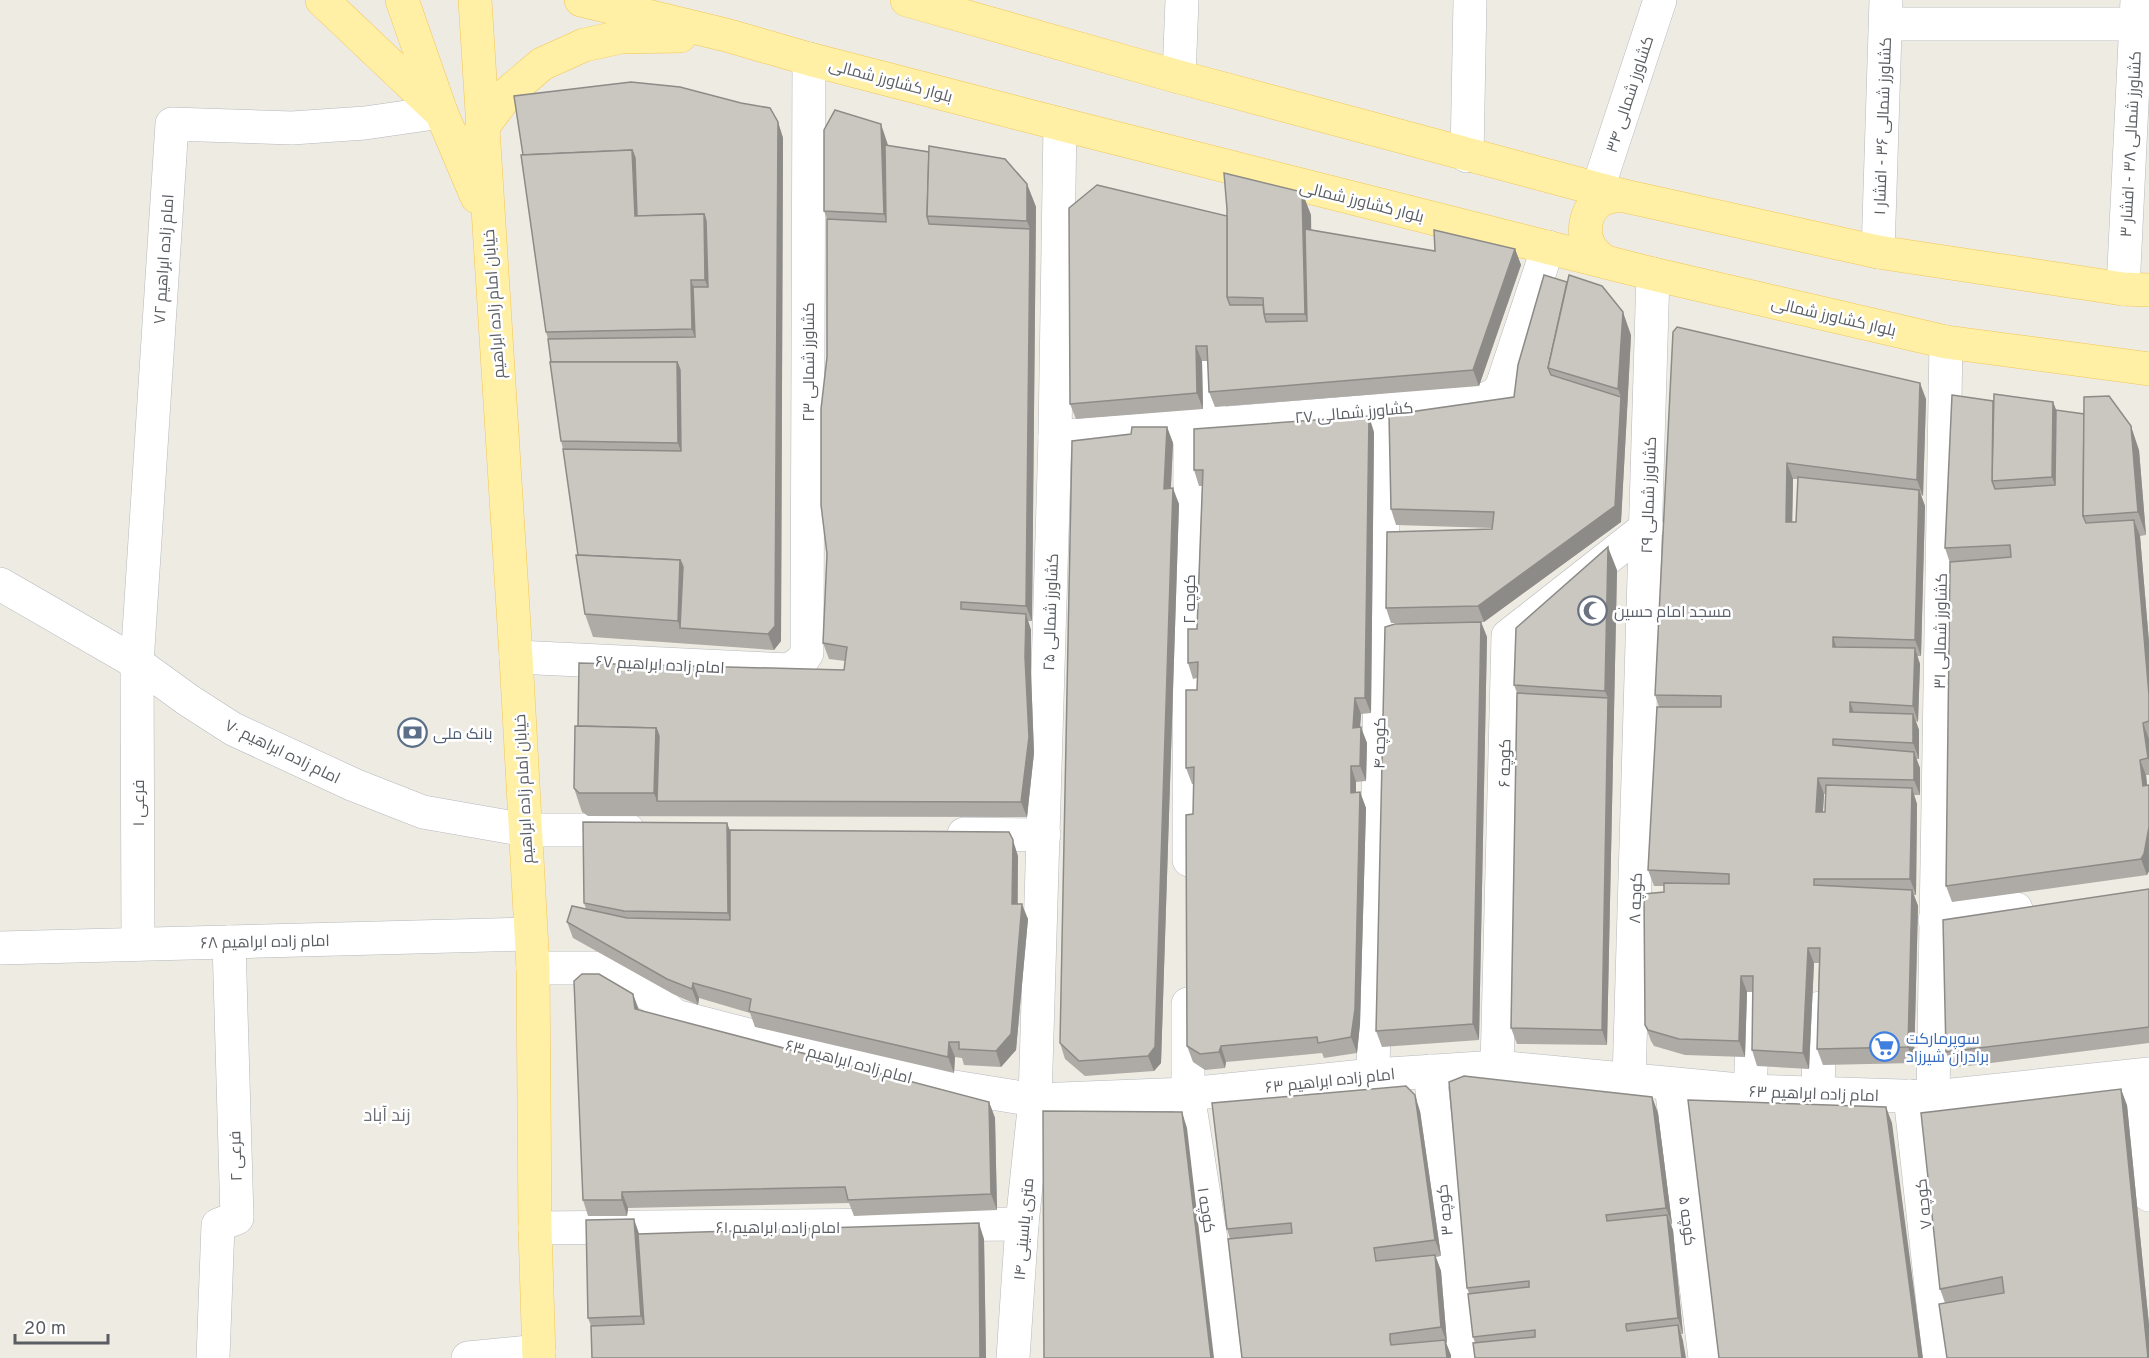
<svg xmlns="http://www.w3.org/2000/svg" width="2149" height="1358" font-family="Overpass,Cairo,sans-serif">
  <rect width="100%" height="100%" fill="#eeebe2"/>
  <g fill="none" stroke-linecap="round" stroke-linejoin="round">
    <defs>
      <g id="minor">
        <polyline points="1886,24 2149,24"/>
        <polyline points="1179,77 1182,0"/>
        <polyline points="1467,156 1470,0"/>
        <polyline points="1598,188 1660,0"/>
        <polyline points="1878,252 1886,0"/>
        <polyline points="2123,289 2137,0"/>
        <polyline points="1207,365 1210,425"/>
        <polyline points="1055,437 1385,410 1485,399 1496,394 1502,386 1548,247"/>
        <polyline points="0,584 137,663 188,700 233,729 354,785 423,812 525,830 628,830"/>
        <polyline points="516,657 789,670 801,662 807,653 809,59"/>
        <polyline points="964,834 1044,835"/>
        <polyline points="1189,860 1190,427"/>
        <polyline points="1935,920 2016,909"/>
        <polyline points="138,944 137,663 172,124 292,128 365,123 441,112"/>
        <polyline points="0,948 530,934"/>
        <polyline points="533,968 594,968 602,970 652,996 675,1016 942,1085 1035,1100 1188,1094 1373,1075 1497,1067 1750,1091 1933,1097 2149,1074"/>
        <polyline points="1188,1004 1188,1094 1213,1252 1225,1358"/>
        <polyline points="1497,1067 1508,636 1647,527"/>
        <polyline points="1430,1071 1461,1358"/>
        <polyline points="1373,1075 1385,410"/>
        <polyline points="2135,1076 2149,1195"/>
        <polyline points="1629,1080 1653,274"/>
        <polyline points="1671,1085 1705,1358"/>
        <polyline points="1750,1091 1754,1006"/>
        <polyline points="1818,1093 1820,1008"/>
        <polyline points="1910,1096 1939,1358"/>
        <polyline points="1933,1097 1946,342"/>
        <polyline points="535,1228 1022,1224"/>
        <polyline points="213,1358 218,1225 237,1218 229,942"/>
        <polyline points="468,1358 539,1351"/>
        <polyline points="1013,1358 1022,1224 1035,1100 1055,437 1060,124"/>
      </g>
      <g id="major">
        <polyline points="322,0 436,108"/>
        <polyline points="402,0 441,112 477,197"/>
        <polyline points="475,0 516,657 533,968 535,1228 539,1358"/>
        <polyline points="581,0 726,35 809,59 1060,124 1653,274 1946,342 2149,369"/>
        <polyline points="907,0 1179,77 1620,195 1878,252 2123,289 2149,290"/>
        <polyline points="481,129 508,93 542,64 584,45 621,37 680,36"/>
        <path d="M1603,261C1599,257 1593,252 1590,247C1581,231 1586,209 1601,200C1607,197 1614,196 1620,195"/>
      </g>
    </defs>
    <use href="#minor" stroke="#b5b8bd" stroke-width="34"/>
    <use href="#major" stroke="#f4c654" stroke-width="34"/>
    <use href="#minor" stroke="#fff" stroke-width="33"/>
    <use href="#major" stroke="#fff0a5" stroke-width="33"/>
  </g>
  <g fill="#aeaba6" fill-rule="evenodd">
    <polygon points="778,122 783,138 781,641 774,650 593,637 585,614 578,555 563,449 561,441 548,339 546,332"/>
    <polygon points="888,145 1027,184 1036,207 1032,621 1028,621 1031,630 1031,673 1034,753 1027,817 588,816 582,812 574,788 578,726 844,670 845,661 829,659 823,643 827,554 827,219 824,211"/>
    <polygon points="1302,192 1311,215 1311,230 1435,251 1515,249 1521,265 1479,386 1215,407 1209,392 1208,361 1202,361 1203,409 1076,419 1070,404 1227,216"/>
    <path d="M1673,332L1926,399L1923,496L1921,495L1925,506L1921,656H1917L1920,664L1918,722L1916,721L1919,730V759H1916L1920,768V795H1914L1917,804L1916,895H1914L1918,906L1914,1063L1823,1065L1817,1049L1819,963H1814L1809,1069L1757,1066L1752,1050L1753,992H1747L1745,1057L1685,1055L1654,1046L1651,1041L1645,1025L1664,892V886H1654L1648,870L1659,707L1655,695ZM1793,479H1798L1796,522H1792ZM1824,794H1825V812H1823Z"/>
    <polygon points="1631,335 1621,522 1484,622 1481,622 1487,637 1479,1040 1382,1047 1376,1031 1437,623 1391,623 1386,608 1492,528 1396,525 1391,509 1514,397 1518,365"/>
    <polygon points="1993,401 2053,402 2056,410 2139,450 2146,535 2140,536 2149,642 2149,775 2146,775 2147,785 2149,785 2149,871 2147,875 1952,902 1946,886 1950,563 1945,548"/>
    <polygon points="1167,427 1173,443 1171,488 1179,504 1161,1063 1154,1071 1085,1076 1065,1059 1060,1043 1131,434"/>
    <polygon points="1374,432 1371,713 1361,714 1360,727 1367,743 1366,781 1356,782 1356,792 1360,792 1366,808 1360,1024 1357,1053 1324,1058 1322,1053 1226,1062 1225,1068 1205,1070 1193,1062 1187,1046 1194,784 1192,784 1186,768 1197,690 1197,678 1193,679 1188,663 1197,629 1202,486 1199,486 1194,470"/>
    <polygon points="1617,570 1607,1045 1517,1044 1511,1028 1517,693 1514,685"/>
    <polygon points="727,823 730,830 1018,856 1018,904 1028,919 1016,1050 1001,1067 964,1065 962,1058 955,1057 954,1073 755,1027 750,1013 699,998 698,1005 673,994 573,938 567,922 586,909 584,903"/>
    <polygon points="2149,889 2149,1043 1952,1068 1946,1052"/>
    <polygon points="639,1010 989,1102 995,1118 997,1210 854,1216 849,1203 628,1208 627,1216 588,1216 583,1200"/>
    <polygon points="1652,1097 1658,1113 1672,1224 1670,1224 1673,1230 1683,1334 1681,1334 1683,1341 1475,1343 1473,1337 1469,1294 1467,1288"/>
    <polygon points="2127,1105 2149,1325 2149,1358 1945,1303 1940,1289"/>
    <polygon points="1420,1111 1441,1256 1436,1257 1441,1271 1447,1343 1446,1343 1451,1358 1242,1358 1230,1239 1227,1229"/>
    <polygon points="639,1234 984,1239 986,1358 591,1326 588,1318"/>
  </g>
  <g fill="#8d8b87">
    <polygon points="778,122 783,138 781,641 774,650 768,634"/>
    <polygon points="881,124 889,148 892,237 884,214"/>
    <polygon points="632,150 641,174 643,223 635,216"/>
    <polygon points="1027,184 1036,207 1032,621 1026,606 1030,229 1027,221"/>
    <polygon points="1302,192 1311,215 1313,337 1305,314"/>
    <polygon points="704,214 712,237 713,303 705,280"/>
    <polygon points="1515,249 1521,265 1479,386 1473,370"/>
    <polygon points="691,280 699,303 700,353 692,329"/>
    <polygon points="1623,312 1631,335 1627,413 1618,389"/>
    <polygon points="1196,346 1202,361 1203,409 1197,393"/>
    <polygon points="677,362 686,385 686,466 678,443"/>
    <polygon points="1920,383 1926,399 1923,496 1917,480"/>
    <polygon points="1621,397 1627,413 1621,522 1484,622 1478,606"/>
    <polygon points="2053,402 2062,425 2061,500 2052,477"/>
    <polygon points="1369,416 1374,432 1371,713 1365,698"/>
    <polygon points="2131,426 2139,450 2146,535 2138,512"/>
    <polygon points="1167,427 1173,443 1170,504 1164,489"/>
    <polygon points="1787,463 1793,479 1792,538 1786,522"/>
    <polygon points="1173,488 1179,504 1161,1063 1154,1071 1148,1056"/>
    <polygon points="1919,490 1925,506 1921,656 1915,640"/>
    <polygon points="2134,520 2140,536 2149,642 2149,695"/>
    <polygon points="1608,547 1617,570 1607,1045 1602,1030 1608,698 1605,691"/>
    <polygon points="680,560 689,583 680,628 678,621"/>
    <polygon points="1026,614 1031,630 1031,673 1034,753 1027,817 1021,802"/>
    <polygon points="1481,622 1487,637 1479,1040 1473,1024"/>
    <polygon points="1833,637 1838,653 1833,647"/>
    <polygon points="1915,648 1920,664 1918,722 1913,706"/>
    <polygon points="1355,698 1361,714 1359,744 1353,728"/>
    <polygon points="1850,702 1856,718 1850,712"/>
    <polygon points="1913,714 1919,730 1919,759 1913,743"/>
    <polygon points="2143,723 2149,739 2149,760 2148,758"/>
    <polygon points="1361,727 1367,743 1366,781 1360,766"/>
    <polygon points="656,728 664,752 657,801 654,793"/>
    <polygon points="1914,752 1920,768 1920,795 1914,780"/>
    <polygon points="2140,760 2146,775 2149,802 2143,786"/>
    <polygon points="1351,766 1356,782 1356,808 1351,793"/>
    <polygon points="1818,778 1824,794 1822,827 1816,812"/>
    <polygon points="1912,788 1917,804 1916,895 1910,879"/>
    <polygon points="1360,792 1366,808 1360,1024 1357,1053 1351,1037"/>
    <polygon points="727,823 735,846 736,936 728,913"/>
    <polygon points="2149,827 2149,871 2147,875 2141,859"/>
    <polygon points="1013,840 1018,856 1017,920 1012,904"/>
    <polygon points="1912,890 1918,906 1914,1063 1908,1047"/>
    <polygon points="1022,904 1028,919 1016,1050 1001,1067 996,1051"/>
    <polygon points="1808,948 1814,963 1809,1069 1803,1053"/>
    <polygon points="1741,976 1747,992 1745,1057 1739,1041"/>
    <polygon points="693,983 699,998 698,1005 692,989"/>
    <polygon points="633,994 639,1010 635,1009"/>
    <polygon points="949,1042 955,1057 954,1073 948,1057"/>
    <polygon points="1221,1046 1226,1062 1225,1068 1219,1052"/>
    <polygon points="2121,1089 2127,1105 2149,1325 2149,1358 2148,1358"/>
    <polygon points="1415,1095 1420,1111 1441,1256 1435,1240"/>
    <polygon points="1652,1097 1658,1113 1672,1224 1666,1208"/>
    <polygon points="989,1102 995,1118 997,1210 991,1194"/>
    <polygon points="1886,1107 1892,1123 1923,1358 1919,1358"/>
    <polygon points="1182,1112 1187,1128 1214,1358 1211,1358"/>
    <polygon points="622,1192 628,1208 627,1216 622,1200"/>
    <polygon points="1667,1215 1673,1230 1683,1334 1678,1318"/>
    <polygon points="634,1219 642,1242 650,1340 641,1316"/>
    <polygon points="979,1223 984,1239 986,1358 980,1358"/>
    <polygon points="1435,1255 1441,1271 1447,1343 1441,1327"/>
    <polygon points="1678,1325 1683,1341 1686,1358 1682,1358"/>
    <polygon points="1445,1340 1451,1355 1451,1358 1447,1358"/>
  </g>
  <g fill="#cac7c1" stroke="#8d8b87" stroke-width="1.5">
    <polygon points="631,82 680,87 741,103 770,108 778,122 775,626 768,634 680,628 683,567 680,560 578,555 563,449 681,451 680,370 677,362 551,362 548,339 695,337 693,287 708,287 706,221 704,214 637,216 635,158 632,150 523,155 514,96"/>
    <polygon points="835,110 881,124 884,214 824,211 824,130"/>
    <polygon points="885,145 929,152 927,216 929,224 1030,229 1026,606 961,602 961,609 1026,614 1025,657 1029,737 1021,802 657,801 659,736 656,728 578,726 579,663 844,670 847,647 823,643 827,554 821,505 821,409 827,357 827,219 886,222"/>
    <polygon points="929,146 1005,159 1027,184 1027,221 927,216"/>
    <polygon points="632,150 635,216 704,214 705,280 691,280 692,329 546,332 521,155"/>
    <polygon points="1224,173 1302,192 1305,314 1264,314 1263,298 1227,297 1227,209"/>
    <polygon points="1097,185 1227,216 1227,297 1230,305 1263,305 1264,314 1266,322 1307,321 1305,229 1435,251 1434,230 1515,249 1473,370 1209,392 1207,346 1196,346 1197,393 1070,404 1069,208"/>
    <polygon points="1544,275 1567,282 1548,368 1551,375 1621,397 1615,506 1478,606 1386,608 1387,532 1492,529 1494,512 1391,509 1389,415 1514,397 1518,365"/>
    <polygon points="1569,275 1602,286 1623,312 1618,389 1548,368"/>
    <polygon points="1677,327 1920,383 1917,480 1787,463 1786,522 1796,522 1798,477 1919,490 1915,640 1833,637 1833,647 1915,648 1913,706 1850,702 1850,712 1913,714 1913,743 1833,739 1833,745 1914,752 1914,780 1818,778 1816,812 1825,812 1826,785 1912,788 1910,879 1814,879 1814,885 1912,890 1908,1047 1817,1049 1820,948 1808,948 1803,1053 1752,1050 1753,976 1741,976 1739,1041 1679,1039 1648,1030 1645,1025 1644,894 1664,892 1664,883 1729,884 1729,874 1648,870 1657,707 1721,707 1721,696 1655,695 1673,332"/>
    <polygon points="550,362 677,362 678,443 561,441"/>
    <polygon points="1994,394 2053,402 2052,477 1992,481"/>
    <polygon points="1952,395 1993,401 1992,481 1995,489 2055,485 2056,410 2084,414 2083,516 2086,523 2134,520 2149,695 2149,721 2143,723 2148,758 2140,760 2143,786 2149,785 2149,827 2144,854 2141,859 1946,886 1950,562 2011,557 2010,545 1945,548"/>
    <polygon points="2109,396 2131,426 2138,512 2083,516 2084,397"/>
    <polygon points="1369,416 1365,698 1355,698 1353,728 1361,727 1360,766 1351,766 1351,793 1360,792 1355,1009 1351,1037 1318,1043 1317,1037 1221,1046 1219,1052 1200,1054 1187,1046 1186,815 1193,814 1194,767 1186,768 1186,690 1197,690 1198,662 1188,663 1188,629 1197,629 1203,470 1194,470 1194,429"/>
    <polygon points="1132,427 1167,427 1164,489 1173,488 1155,1047 1148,1056 1079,1061 1060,1043 1072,441 1131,434"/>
    <polygon points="1608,547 1605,691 1514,685 1516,628"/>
    <polygon points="576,555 680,560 678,621 585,614"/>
    <polygon points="1481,622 1473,1024 1376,1031 1385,627 1395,624"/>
    <polygon points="1517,693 1608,698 1602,1030 1511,1028"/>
    <polygon points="575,726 656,728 654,793 579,793 574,788"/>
    <polygon points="583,822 727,823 728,913 624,911 584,903"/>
    <polygon points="730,830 1009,832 1013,840 1012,904 1022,904 1011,1034 996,1051 959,1049 959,1042 949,1042 948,1057 749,1011 751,999 693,983 692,989 667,979 567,922 572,906 627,918 730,920"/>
    <polygon points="2149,889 2149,1027 1946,1052 1943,920"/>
    <polygon points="582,974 599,974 633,994 635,1009 989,1102 991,1194 848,1200 845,1187 622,1192 622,1200 583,1200 574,981"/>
    <polygon points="1464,1076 1652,1097 1666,1208 1606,1215 1607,1221 1667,1215 1678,1318 1626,1324 1626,1327 1627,1331 1678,1325 1682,1358 1475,1358 1473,1343 1535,1337 1535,1330 1473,1337 1468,1294 1529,1287 1529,1281 1467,1288 1449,1082"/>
    <polygon points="1406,1086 1415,1095 1435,1240 1374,1248 1376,1261 1435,1255 1441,1327 1390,1334 1390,1340 1391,1345 1445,1340 1447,1358 1242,1358 1228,1239 1292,1233 1291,1223 1227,1229 1212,1103"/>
    <polygon points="2121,1089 2148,1358 1947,1358 1939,1304 2004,1293 2002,1277 1940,1289 1921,1113"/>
    <polygon points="1688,1100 1886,1107 1919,1358 1719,1358"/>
    <polygon points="1043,1111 1182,1112 1211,1358 1044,1358"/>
    <polygon points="634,1219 641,1316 588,1318 586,1220"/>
    <polygon points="979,1223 980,1358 592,1358 591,1326 644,1324 638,1234"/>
  </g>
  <defs>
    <symbol id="mosque-ring" viewBox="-11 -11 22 22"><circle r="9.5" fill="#fff" stroke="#6b7280" stroke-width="1.5"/><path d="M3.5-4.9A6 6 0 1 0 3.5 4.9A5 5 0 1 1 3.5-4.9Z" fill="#6b7280"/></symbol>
    <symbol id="bank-ring" viewBox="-11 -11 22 22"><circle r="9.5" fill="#fff" stroke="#5c6f8a" stroke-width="1.5"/><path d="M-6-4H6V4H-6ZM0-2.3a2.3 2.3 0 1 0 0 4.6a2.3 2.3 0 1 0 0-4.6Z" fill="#5c6f8a"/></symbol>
    <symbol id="supermarket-ring" viewBox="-11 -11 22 22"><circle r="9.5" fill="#fff" stroke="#3f7fe0" stroke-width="1.5"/><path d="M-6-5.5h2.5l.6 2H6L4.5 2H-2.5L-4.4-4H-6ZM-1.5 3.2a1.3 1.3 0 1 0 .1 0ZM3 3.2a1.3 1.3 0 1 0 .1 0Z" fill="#3f7fe0"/></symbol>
  </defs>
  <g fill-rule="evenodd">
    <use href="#mosque-ring" x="1576" y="594" width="33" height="33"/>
    <use href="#bank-ring" x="396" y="716" width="33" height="33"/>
    <use href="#supermarket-ring" x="1868" y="1030" width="33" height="33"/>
  </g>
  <g text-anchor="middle" stroke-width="5" stroke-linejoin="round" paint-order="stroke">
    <g font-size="16" fill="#5a5e63" stroke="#fff">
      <text transform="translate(891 80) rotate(15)" y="6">بلوار کشاورز شمالی</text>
      <text transform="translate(1629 94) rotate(-72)" y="6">کشاورز شمالی ۳۴</text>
      <text transform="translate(1882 126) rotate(-88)" y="6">کشاورز شمالی ۳۶ - افشار ۱</text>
      <text transform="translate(2130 144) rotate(-87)" y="6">کشاورز شمالی ۳۸ - افشار ۳</text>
      <text transform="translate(1362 201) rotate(14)" y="6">بلوار کشاورز شمالی</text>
      <text transform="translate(163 259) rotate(-86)" y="6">امام زاده ابراهیم ۷۲</text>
      <text transform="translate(493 304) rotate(-94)" y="6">خیابان امام زاده ابراهیم</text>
      <text transform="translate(1834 316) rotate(13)" y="6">بلوار کشاورز شمالی</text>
      <text transform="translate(808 362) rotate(-90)" y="6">کشاورز شمالی ۲۳</text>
      <text transform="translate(1354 412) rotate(-5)" y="6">کشاورز شمالی ۲۷</text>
      <text transform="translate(1648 495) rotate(-88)" y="6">کشاورز شمالی ۲۹</text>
      <text transform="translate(1189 599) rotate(-90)" y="6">کوچه ۲</text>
      <text transform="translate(1050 612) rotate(-88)" y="6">کشاورز شمالی ۲۵</text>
      <text transform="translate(1940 631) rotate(-89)" y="6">کشاورز شمالی ۳۱</text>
      <text transform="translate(660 664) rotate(3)" y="6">امام زاده ابراهیم ۶۷</text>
      <text transform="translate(1379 743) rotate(-89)" y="6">کوچه ۴</text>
      <text transform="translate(283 751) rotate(26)" y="6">امام زاده ابراهیم ۷۰</text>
      <text transform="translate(1504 763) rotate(-89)" y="6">کوچه ۶</text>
      <text transform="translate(523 789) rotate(-93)" y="6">خیابان امام زاده ابراهیم</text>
      <text transform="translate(138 803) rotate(-90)" y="6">فرعی ۱</text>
      <text transform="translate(1635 898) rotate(-88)" y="6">کوچه ۸</text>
      <text transform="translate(265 941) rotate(-1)" y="6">امام زاده ابراهیم ۶۸</text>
      <text transform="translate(849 1061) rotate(15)" y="6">امام زاده ابراهیم ۶۳</text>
      <text transform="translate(1330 1080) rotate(-6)" y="6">امام زاده ابراهیم ۶۳</text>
      <text transform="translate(1814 1093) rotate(2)" y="6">امام زاده ابراهیم ۶۳</text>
      <text transform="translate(235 1156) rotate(-92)" y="6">فرعی ۲</text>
      <text transform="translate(1923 1204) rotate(-96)" y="6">کوچه ۷</text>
      <text transform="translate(1207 1210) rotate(81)" y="6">کوچه ۱</text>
      <text transform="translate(1444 1210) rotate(-96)" y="6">کوچه ۳</text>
      <text transform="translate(1688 1221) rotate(83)" y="6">کوچه ۵</text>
      <text x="778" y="1233">امام زاده ابراهیم ۶۱</text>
      <text transform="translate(1023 1229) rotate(-85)" y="6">۱۴ متری یاسینی</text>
    </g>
    <g font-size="16" fill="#5b616d" stroke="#fff" text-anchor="start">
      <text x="1614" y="617">مسجد امام حسین</text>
    </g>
    <g font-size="16" fill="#4e5e75" stroke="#fff" text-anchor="start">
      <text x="433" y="739">بانک ملی</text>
    </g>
    <g font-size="16" fill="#366cbe" stroke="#fff" text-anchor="start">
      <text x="1906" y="1044">سوپرمارکت<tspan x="1906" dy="18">برادران شیرزاد</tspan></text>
    </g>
    <g font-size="18" fill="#6b7075" stroke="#fff">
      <text x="387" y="1121">زند آباد</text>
    </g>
  </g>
  <path d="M15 1334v9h93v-9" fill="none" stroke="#5a5e63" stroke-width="3"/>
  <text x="24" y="1334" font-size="18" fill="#5a5e63" stroke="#ffffff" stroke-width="4.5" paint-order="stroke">20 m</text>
</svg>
